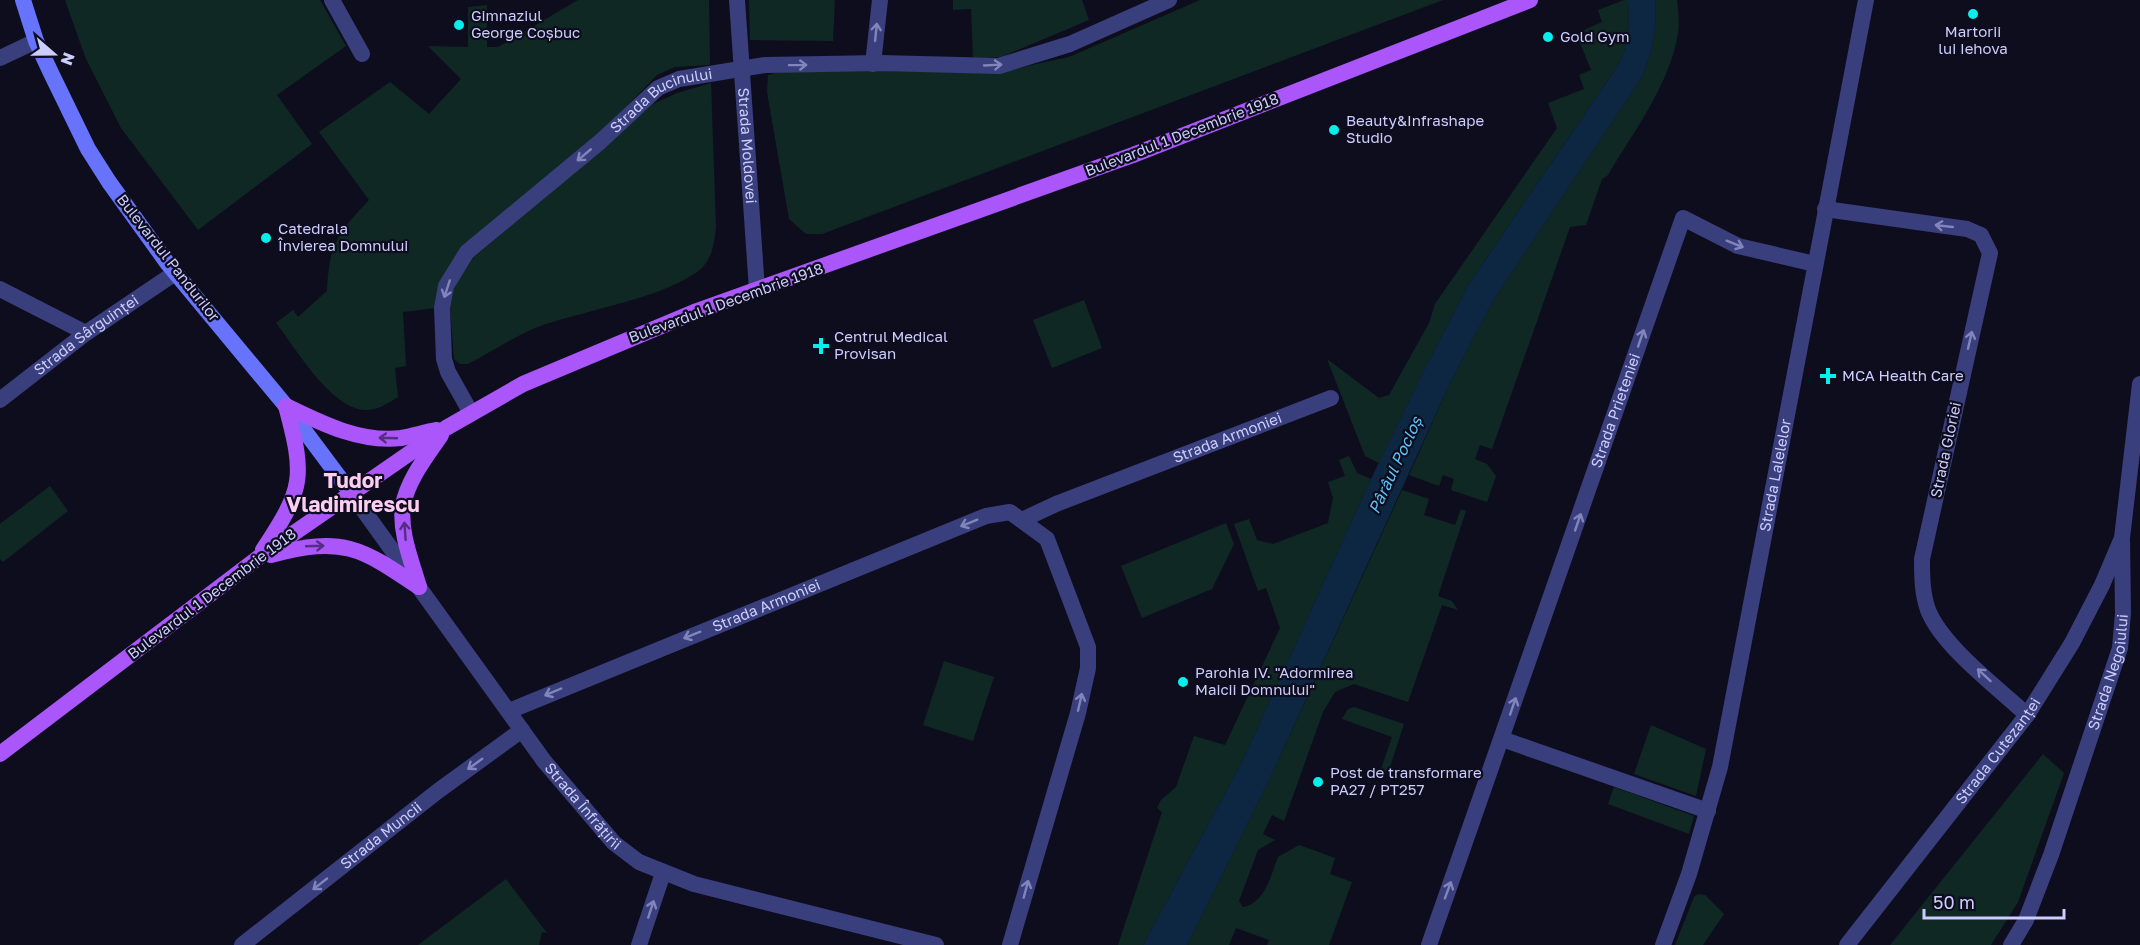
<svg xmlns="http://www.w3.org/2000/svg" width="2140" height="945" viewBox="0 0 2140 945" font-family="'Golos Text',sans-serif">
<rect width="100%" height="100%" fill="#0e0d1e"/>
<!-- green -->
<g fill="#102824">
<path d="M65 0H320L346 46 277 95 312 144 198 230 121 128 86 59Z"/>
<path d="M578 0H709L710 65 675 67 657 75 602 132 462 247 436 308 403 312 406 366 395 368 398 397C388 403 377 411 364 410 329 406 297 350 276 323L293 310 298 317 327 291C329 244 338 233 369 200L319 132 390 82 429 114 461 79 428 46 468 47V7L487 5V47H498Z"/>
<path d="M749 0H835L833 41 750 40Z"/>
<path d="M953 0H1082L1089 20 1001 57 973 58 971 9 953 10Z"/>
<path d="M1200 0H1443L822 234H806L789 219 767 92 768 75 783 71 1008 70 1069 57Z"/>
<path d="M1624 0H1628C1630 24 1629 42 1619 64L1469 284 1424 370 1379 463 1365 456 1327 359 1379 398 1389 395 1429 323 1435 304 1557 128 1548 103 1584 89 1579 75 1591 70 1580 43 1588 40 1584 30 1602 22 1598 10Z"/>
<path d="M1655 0H1677C1678 10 1680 22 1678 33 1670 84 1634 131 1608 175L1602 179 1586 225 1570 227 1492 449 1480 445 1475 459 1487 464 1496 476 1487 502 1451 490 1454 479 1443 475 1439 486 1409 475 1449 385 1494 299 1642 77C1653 51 1657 28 1655 0Z"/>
<path d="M711 83 716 227C714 245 712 263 694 274 658 298 589 310 546 324 519 333 493 351 468 364H460L454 359 450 309 453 289 474 257 653 104 677 93Z"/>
<path d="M1084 300 1102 348 1052 368 1033 320Z"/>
<path d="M1349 456 1357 473 1371 479 1241 764 1143 945H1118L1162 812 1157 808 1161 800 1176 787 1194 736 1225 745 1280 628 1266 588 1258 591 1234 524 1249 519 1257 540 1273 544 1328 523 1333 498 1328 482 1345 476 1339 460Z"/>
<path d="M50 486 68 511 3 562 0 559V524Z"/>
<path d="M1402 490 1429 499 1424 515 1455 525 1461 509 1466 511 1438 596 1452 601 1458 610 1442 605 1408 702 1354 684 1335 692 1323 712 1284 821 1272 815 1263 834 1275 840 1258 850 1239 901 1243 907C1265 903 1271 875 1278 857L1299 845 1335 858 1330 874 1352 882 1329 945H1267L1269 940 1236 928 1229 945H1187L1272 774Z"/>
<path d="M1226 523 1234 544 1212 589 1142 618 1121 566Z"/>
<path d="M944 661 994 677 973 741 923 725Z"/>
<path d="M1354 707 1404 724 1389 770 1379 775 1392 737 1342 719 1348 709Z"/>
<path d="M1651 725 1706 749 1696 796 1634 774Z"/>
<path d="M2043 754 2064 773 2018 902 1991 945H1890Z"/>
<path d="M1614 787 1694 816 1689 834 1608 804Z"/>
<path d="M506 879 547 933 542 932 539 945H418Z"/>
<path d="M1698 894 1705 895 1724 914 1703 945H1675L1694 897Z"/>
</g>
<!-- water -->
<path fill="#0d2742" d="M1628 0H1655C1657 28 1653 51 1642 77L1494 299 1449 385 1272 774 1187 945H1143L1241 764 1371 479 1424 370 1469 284 1619 64C1629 42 1630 24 1628 0Z"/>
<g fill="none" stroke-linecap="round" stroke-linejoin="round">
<!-- minor -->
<g stroke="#393e7c" stroke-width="16">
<path d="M332 0 362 54"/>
<path d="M0 58 36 41"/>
<path d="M873 64 880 0"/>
<path d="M1825 209 1967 229 1981 235 1990 253 1922 559C1922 576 1922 593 1928 610 1942 646 1998 688 2027 715"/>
<path d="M0 289 86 333"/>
<path id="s1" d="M0 400 86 333 175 273"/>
<path id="s2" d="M471 413 448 372 444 359 442 308 446 286 467 252 601 141 658 88 679 79 765 65 881 63 999 66 1070 44 1169 0"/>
<path id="s3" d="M1024 519 1056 504 1331 398"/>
<path id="s4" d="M509 711 986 516 1010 512 1047 539 1088 647V668L1078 713 1010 945"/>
<path d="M1502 739 1708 811"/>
<path id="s5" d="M242 945 438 791 522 730"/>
<path d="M639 945 663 873"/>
<path id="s6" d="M1429 945 1683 218 1738 246 1815 264"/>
<path id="s7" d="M1663 945 1689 874 1720 767 1866 0"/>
<path id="s8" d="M2011 945 2026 920 2051 855 2120 648 2123 613 2122 538"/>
</g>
<!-- tertiary -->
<g stroke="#393e7c" stroke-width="16">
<path id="s9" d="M737 0 757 290"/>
<path id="s10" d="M351 493 544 761 614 843 639 862 694 884 936 945"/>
<path id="s11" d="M1847 945 2027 715 2072 643 2102 585 2122 538 2140 384"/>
</g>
<!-- secondary -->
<path stroke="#6673fa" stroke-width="16" d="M23 0 36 41 51 73 88 149 109 182 168 264 286 406 351 493"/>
<!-- primary -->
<g stroke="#aa56fa" stroke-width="16">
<path d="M286 406C321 423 360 443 401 438 413 436 425 432 437 430"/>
<path d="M263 550C304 488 305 477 286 406"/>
<path d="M271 555C343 536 360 547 419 587"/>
<path d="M419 587C412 562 399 532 403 505 408 479 427 456 441 435"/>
<path d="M0 754 258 558 446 428 523 384 697 311 1133 155 1530 0"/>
</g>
</g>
<!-- one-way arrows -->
<defs><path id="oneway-shaft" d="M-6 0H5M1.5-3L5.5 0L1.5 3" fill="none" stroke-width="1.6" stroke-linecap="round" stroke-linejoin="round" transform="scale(1.5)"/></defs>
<g stroke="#8285bc">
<use href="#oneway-shaft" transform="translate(876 32) rotate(-84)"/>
<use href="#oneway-shaft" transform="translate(798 65) rotate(-1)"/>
<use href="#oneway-shaft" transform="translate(993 65) rotate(-3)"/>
<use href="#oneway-shaft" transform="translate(584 155) rotate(140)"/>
<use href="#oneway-shaft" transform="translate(1944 226) rotate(-174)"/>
<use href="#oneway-shaft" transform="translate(1735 244) rotate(22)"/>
<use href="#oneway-shaft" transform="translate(447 289) rotate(108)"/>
<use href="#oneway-shaft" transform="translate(1641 338) rotate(-71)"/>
<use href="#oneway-shaft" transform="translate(1970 340) rotate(-77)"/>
<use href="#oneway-shaft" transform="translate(1578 522) rotate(-71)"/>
<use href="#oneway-shaft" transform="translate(969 523) rotate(158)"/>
<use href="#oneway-shaft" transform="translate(692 635) rotate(158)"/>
<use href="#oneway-shaft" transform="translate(1984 675) rotate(-137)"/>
<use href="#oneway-shaft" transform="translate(553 692) rotate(157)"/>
<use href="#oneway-shaft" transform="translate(1080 702) rotate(-77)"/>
<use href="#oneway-shaft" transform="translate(1513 706) rotate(-71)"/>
<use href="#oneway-shaft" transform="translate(475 764) rotate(144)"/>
<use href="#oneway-shaft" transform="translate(320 884) rotate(142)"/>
<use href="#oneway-shaft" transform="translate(1026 889) rotate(-75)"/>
<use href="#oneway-shaft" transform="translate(1448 890) rotate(-70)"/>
<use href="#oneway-shaft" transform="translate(651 909) rotate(-72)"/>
</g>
<g stroke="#542e81">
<use href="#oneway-shaft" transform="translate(388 438) rotate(-178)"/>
<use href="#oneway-shaft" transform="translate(405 531) rotate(-94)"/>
<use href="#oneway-shaft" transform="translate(315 546) rotate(-2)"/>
</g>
<!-- markers -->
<g fill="#07eeeb" stroke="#0e0d1e" stroke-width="2">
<circle cx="1973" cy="14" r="6"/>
<circle cx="459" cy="25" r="6"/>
<circle cx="1548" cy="37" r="6"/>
<circle cx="1334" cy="130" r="6"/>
<circle cx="266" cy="238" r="6"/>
<path d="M818 337h6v6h6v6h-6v6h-6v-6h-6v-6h6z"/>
<path d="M1825 367h6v6h6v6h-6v6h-6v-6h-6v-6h6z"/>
<circle cx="1183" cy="682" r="6"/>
<circle cx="1318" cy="782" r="6"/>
</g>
<g text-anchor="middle" stroke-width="4.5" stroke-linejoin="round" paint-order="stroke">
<!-- poi labels -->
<g font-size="15" fill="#ccccfd" stroke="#0e0d1e" text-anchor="start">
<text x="471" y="21">Gimnaziul<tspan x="471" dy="17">George Coșbuc</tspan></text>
<text x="1973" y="37" text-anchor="middle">Martorii<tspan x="1973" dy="17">lui Iehova</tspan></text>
<text x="1560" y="42">Gold Gym</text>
<text x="1346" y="126">Beauty&amp;Infrashape<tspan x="1346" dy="17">Studio</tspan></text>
<text x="278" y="234">Catedrala<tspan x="278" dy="17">Învierea Domnului</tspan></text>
<text x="834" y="342">Centrul Medical<tspan x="834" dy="17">Provisan</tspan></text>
<text x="1842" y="381">MCA Health Care</text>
<text x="1195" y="678">Parohia IV. "Adormirea<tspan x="1195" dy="17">Maicii Domnului"</tspan></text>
<text x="1330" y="778">Post de transformare<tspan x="1330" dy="17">PA27 / PT257</tspan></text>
</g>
<!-- street labels -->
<g font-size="15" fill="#ccccfd" stroke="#0e0d1e">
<text dy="5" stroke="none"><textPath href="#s2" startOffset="423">Strada Bucinului</textPath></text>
<text transform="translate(1182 135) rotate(-21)" y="5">Bulevardul 1 Decembrie 1918</text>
<text dy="5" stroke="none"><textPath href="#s9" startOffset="146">Strada Moldovei</textPath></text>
<text transform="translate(168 258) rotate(52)" y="5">Bulevardul Pandurilor</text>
<text transform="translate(726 303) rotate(-20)" y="5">Bulevardul 1 Decembrie 1918</text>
<text dy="5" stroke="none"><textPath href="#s1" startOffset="108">Strada Sârguinței</textPath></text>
<text dy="5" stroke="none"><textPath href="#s6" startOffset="566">Strada Prieteniei</textPath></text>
<text dy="5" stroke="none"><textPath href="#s3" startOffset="219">Strada Armoniei</textPath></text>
<text transform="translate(1946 450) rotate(-78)" y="5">Strada Gloriei</text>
<text dy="5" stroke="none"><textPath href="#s7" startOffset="484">Strada Lalelelor</textPath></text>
<text transform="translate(212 594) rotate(-37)" y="5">Bulevardul 1 Decembrie 1918</text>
<text dy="5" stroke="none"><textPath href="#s4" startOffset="278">Strada Armoniei</textPath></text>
<text dy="5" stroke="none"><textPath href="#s8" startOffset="291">Strada Negoiului</textPath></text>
<text dy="5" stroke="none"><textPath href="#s11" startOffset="246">Strada Cutezanței</textPath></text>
<text dy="5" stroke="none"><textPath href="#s10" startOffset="390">Strada Înfrățirii</textPath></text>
<text dy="5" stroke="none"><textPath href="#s5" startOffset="177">Strada Muncii</textPath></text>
</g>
<!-- water labels -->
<g font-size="16" font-style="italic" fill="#5dc3fa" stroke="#0e0d1e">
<text transform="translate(1395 465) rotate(-65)" y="6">Pârâul Pocloș</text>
</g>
<!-- district labels -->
<g font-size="21" font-weight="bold" fill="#fecdf2" stroke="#0e0d1e">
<text x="353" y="488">Tudor<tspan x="353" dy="24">Vladimirescu</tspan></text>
</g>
</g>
<!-- north arrow -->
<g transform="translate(54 54) rotate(110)" stroke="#0e0d1e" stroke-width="4.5" paint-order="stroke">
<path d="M0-4.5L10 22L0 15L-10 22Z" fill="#ccccfd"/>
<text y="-9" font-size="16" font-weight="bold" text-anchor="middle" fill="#ccccfd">N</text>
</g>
<!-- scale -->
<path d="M1924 909v9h140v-9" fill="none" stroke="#ccccfd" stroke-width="3"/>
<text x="1933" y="909" font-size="18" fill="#ccccfd" stroke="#0e0d1e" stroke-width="4.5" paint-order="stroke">50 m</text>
</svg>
